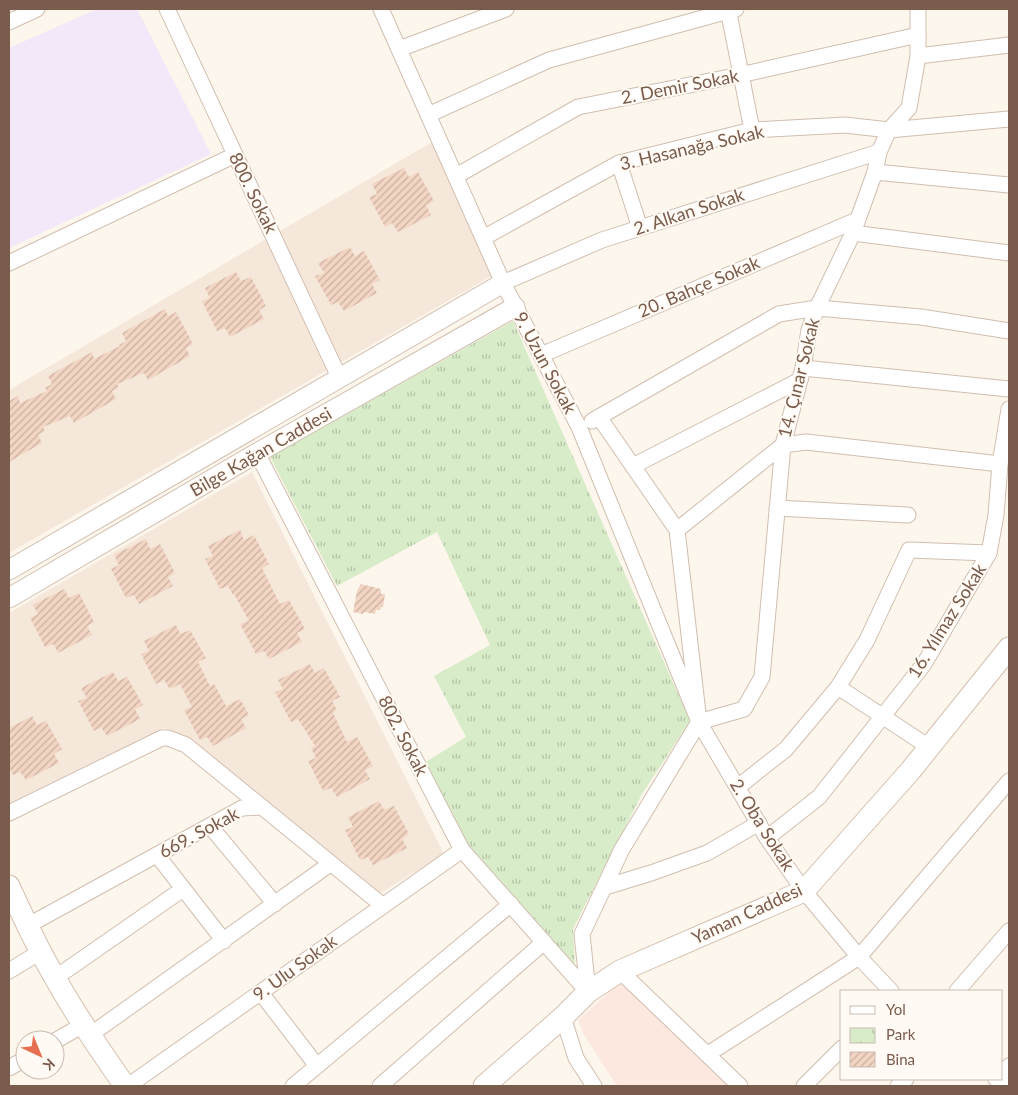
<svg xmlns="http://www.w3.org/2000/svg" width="1018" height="1095" viewBox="0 0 1018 1095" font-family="Lato,sans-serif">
<defs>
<pattern id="park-tufts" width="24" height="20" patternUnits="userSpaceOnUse" patternTransform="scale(1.25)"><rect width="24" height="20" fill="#d8ecc9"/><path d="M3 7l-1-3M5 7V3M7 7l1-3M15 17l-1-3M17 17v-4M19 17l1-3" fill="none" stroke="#b4c2a5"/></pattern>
<pattern id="building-hatch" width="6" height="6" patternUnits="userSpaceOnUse" patternTransform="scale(1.25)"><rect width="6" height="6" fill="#f3d5c3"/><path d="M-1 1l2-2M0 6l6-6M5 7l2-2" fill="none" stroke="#cab0a1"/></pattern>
</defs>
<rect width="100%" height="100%" fill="#fdf6ec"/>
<!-- residential -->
<g fill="#f5e8da">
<path d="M432 142 493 275 9 553V390Z"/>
<path d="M252 472 444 854 379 894 196 744 164 728 9 803V613Z"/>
</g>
<!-- commercial -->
<path fill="#fde8e0" d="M622 981 729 1086H617L584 1035 578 1020Z"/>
<!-- education -->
<path fill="#f3e8fa" d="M97 9H137L211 154 9 248V48Z"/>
<!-- park -->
<path fill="url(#park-tufts)" d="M513 321 690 721 642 794 573 929 575 965 469 846 424 763 466 737 434 676 490 645 437 532 337 586 270 457Z"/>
<!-- building -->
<g fill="url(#building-hatch)">
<path d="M404 168 409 177 418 172 434 201 426 205 431 215 398 232 392 223 385 227 369 197 377 194 372 184Z"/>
<path d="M350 247 355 256 364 251 380 280 372 284 377 293 344 311 338 302 331 305 315 276 324 273 318 263Z"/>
<path d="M236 272 241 281 251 277 266 306 259 310 264 319 230 337 225 328 217 331 202 301 210 298 205 288Z"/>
<path d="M165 309 168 316 176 312 193 344 186 348 190 356 148 380 144 373 117 384 119 387 112 391 116 399 74 423 70 416 43 427 45 431 38 435 42 443 9 462V401L18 396 20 403 47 391 45 388 52 384 48 376 92 352 94 359 120 346 119 345 126 341 122 333Z"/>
<path d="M240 530 244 540 254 535 269 564 262 568 280 604 289 600 305 629 297 633 302 642 269 659 264 651 256 654 240 624 249 621 234 594 233 595 228 586 220 589 205 559 213 556 208 546Z"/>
<path d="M146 539 150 549 160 544 175 573 168 577 173 586 139 604 134 595 126 598 111 569 119 565 114 555Z"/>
<path d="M361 584 381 589V594H385L383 607H381L380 610H376L375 614 364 612 363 614 353 612 357 591Z"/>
<path d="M64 589 69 598 79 593 94 622 87 626 92 635 58 653 53 644 45 647 30 618 38 614 33 605Z"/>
<path d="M176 625 180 634 190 630 206 658 198 662 210 686 214 684 226 706 240 699 249 715 241 719 246 728 213 746 207 737 200 740 184 710 192 707 180 684 170 689 164 680 156 684 141 654 149 651 144 641Z"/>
<path d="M310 664 315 673 324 668 340 697 332 701 337 710 333 713 347 742 357 737 373 766 365 770 370 779 337 797 331 788 323 791 308 761 316 758 311 748 315 746 298 719 291 722 275 692 283 689 278 680Z"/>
<path d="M113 672 118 681 127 677 143 705 135 709 140 719 107 736 101 727 94 731 78 701 87 698 81 688Z"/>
<path d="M32 716 37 725 46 721 62 749 54 754 59 763 26 780 20 772 13 775 9 767V728Z"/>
<path d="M379 801 384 810 394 806 409 834 402 839 407 848 373 865 368 857 360 860 345 830 353 827 348 817Z"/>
</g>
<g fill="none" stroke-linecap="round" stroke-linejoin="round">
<defs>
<g id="minor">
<path d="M167 9 339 377"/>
<path d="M381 9 503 283 579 427 699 722 767 838 804 891 859 957 891 991"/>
<path d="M728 9 752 130"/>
<path d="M9 22 37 9"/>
<path d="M399 49 506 9"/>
<path d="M918 56 1009 45"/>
<path d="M428 115 549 60 736 9"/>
<path d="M619 163 640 228"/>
<path d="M875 172 1009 185"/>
<path d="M456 176 578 107 740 75 918 35"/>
<path d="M853 233 1009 253"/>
<path d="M483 238 619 163 752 130 845 125 889 130 1009 119"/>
<path d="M9 263 235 155"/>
<path d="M503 283 602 240 879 152"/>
<path d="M541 355 857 220"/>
<path d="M803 368 1009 389"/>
<path d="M592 421 779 314 817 308 921 317 1009 331"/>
<path d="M257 453 462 850 588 992"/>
<path d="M633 466 800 380"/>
<path d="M777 508 908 515"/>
<path d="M677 530 783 445 803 368 809 330 817 308 853 233 875 172 879 152 889 130 909 108 918 56V9"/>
<path d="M838 687 929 747"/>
<path d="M699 722 744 709 762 677 783 445 806 442 1000 464"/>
<path d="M738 787 786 749 838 687 867 640 909 550 989 553"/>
<path d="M9 813 162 738H168L186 745 262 807"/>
<path d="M210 826 275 904"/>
<path d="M767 838 819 797 924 664 989 553 996 515 1000 464 1009 409"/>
<path d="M157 855 224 941"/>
<path d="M605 887 651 873 707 853 759 823"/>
<path d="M27 926 242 808 262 807 382 905"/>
<path d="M9 971 40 952"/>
<path d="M620 971 740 1086"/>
<path d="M55 978 183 889"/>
<path d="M957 991 1009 931"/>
<path d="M588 992 582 934 622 849 699 722 677 530 599 417"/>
<path d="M261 993 317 1066"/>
<path d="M563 1017 576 1058 594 1086"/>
<path d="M90 1035 330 864"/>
<path d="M55 1041 83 1025"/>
<path d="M708 1054 859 957 1009 781"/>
<path d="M9 1068 25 1059"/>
<path d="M1002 1075 1009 1066"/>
<path d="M996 1079 1007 1086"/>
<path d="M128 1086 462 850"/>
<path d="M293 1086 511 904"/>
<path d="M380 1086 544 942"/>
<path d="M804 1086 842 1048"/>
<path d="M898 1086 906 1079"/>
</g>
<g id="tertiary">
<path d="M9 570 503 283"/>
<path d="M9 598 257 453 515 307"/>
</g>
<g id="secondary">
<path d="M9 886C23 917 37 947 54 976 75 1014 100 1050 125 1086"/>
<path d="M484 1086 563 1017 588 992 620 971 804 891 911 770 1009 648"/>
</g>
</defs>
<!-- minor casing -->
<use href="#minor" stroke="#d1beb0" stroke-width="17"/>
<!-- tertiary casing -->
<use href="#tertiary" stroke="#d1beb0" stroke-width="21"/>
<!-- secondary casing -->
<use href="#secondary" stroke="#d6c0b0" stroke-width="23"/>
<!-- minor -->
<use href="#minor" stroke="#fff" stroke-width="15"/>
<!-- tertiary -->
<use href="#tertiary" stroke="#fff" stroke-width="19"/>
<!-- secondary -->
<use href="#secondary" stroke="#fff" stroke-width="21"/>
</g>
<g text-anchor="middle" stroke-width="4" stroke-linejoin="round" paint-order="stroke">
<!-- street labels -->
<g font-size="18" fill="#7a5c4d" stroke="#fffaf3">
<text transform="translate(680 87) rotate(-11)" y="6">2. Demir Sokak</text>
<text transform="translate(692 148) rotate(-13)" y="6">3. Hasanağa Sokak</text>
<text transform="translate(253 193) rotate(64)" y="6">800. Sokak</text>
<text transform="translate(689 212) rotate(-18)" y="6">2. Alkan Sokak</text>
<text transform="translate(699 287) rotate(-23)" y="6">20. Bahçe Sokak</text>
<text transform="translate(545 363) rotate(62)" y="6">9. Uzun Sokak</text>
<text transform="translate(799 378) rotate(-76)" y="6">14. Çınar Sokak</text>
<text transform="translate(261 452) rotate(-30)" y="6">Bilge Kağan Caddesi</text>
<text transform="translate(947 621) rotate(-58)" y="6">16. Yılmaz Sokak</text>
<text transform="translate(403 736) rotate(63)" y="6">802. Sokak</text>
<text transform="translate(762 825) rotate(58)" y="6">2. Oba Sokak</text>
<text transform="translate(199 833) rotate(-28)" y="6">669. Sokak</text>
<text transform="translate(747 914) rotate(-25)" y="6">Yaman Caddesi</text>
<text transform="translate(295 968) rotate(-36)" y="6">9. Ulu Sokak</text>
</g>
</g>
<!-- border -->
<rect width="1018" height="1095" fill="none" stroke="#7a5c4d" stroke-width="20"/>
<!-- legend -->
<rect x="840" y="990" width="162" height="90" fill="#fffaf3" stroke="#cabbb1"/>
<rect x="850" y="1006" width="25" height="8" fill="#ffffff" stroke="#cabbb1"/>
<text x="886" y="1015" font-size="15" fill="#7a5c4d">Yol</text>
<rect x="850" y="1028" width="25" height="15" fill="url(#park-tufts)" stroke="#cabbb1"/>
<text x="886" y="1040" font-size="15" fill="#7a5c4d">Park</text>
<rect x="850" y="1052" width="25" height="15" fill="url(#building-hatch)" stroke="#cabbb1"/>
<text x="886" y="1065" font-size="15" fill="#7a5c4d">Bina</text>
<!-- north arrow -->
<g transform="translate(40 1055) rotate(136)"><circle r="24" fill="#fffaf3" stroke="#cabbb1"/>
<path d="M0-4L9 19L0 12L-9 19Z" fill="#e76f51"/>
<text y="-8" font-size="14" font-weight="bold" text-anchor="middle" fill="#7a5c4d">K</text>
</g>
</svg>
